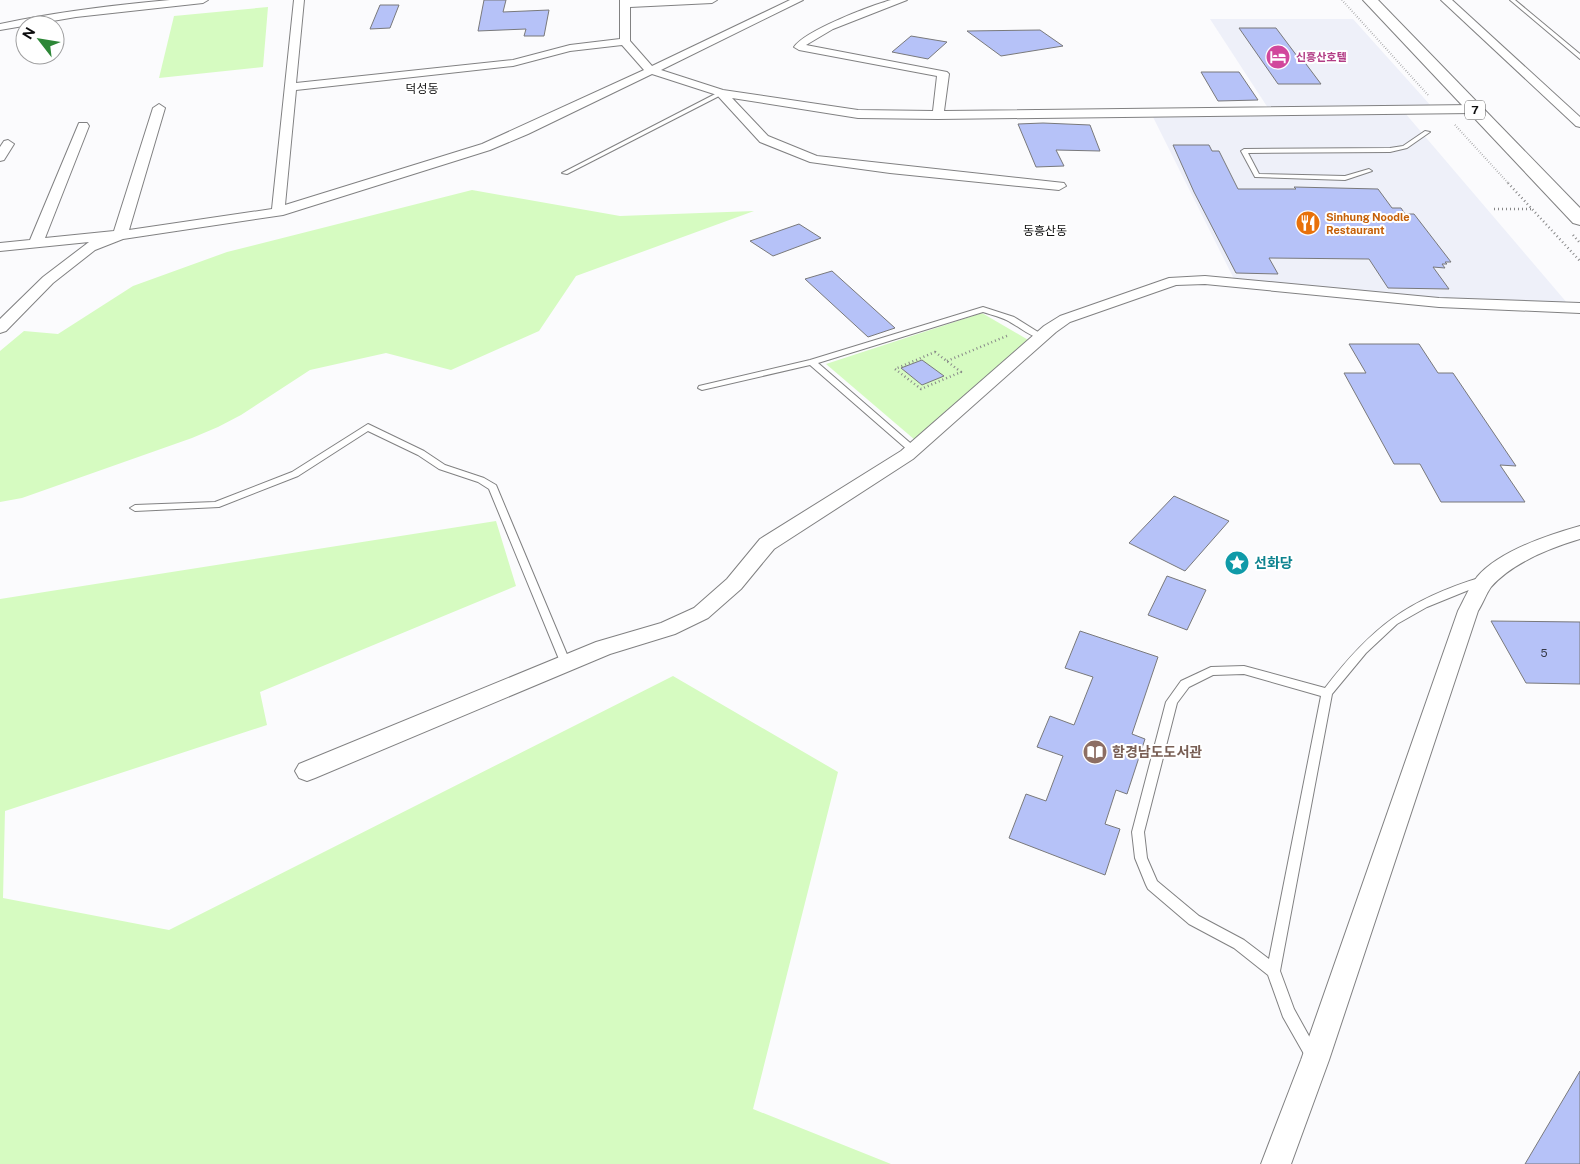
<svg xmlns="http://www.w3.org/2000/svg" width="1580" height="1164" viewBox="0 0 1580 1164" font-family="'Public Sans','Noto Sans KR',sans-serif">
<rect width="100%" height="100%" fill="#fbfbfd"/>
<!-- built -->
<g fill="#eef0f9">
<path d="M1210 19H1353L1432 107 1268 108Z"/>
<path d="M1405 113 1568 304 1454 299 1234 279 1153 117Z"/>
</g>
<!-- green -->
<g fill="#d6fbc1">
<path d="M268 7 263 67 159 78 174 16Z"/>
<path d="M472 190 620 216 754 211 576 276 539 331 451 370 386 353 310 370 241 415 218 427 192 438 22 498 0 502V351L24 331 58 334 133 286 227 252Z"/>
<path d="M982 313 1030 341 915 440 826 364Z"/>
<path d="M496 521 516 586 260 692 267 725 5 811 3 898 169 930 673 676 838 772 753 1109 891 1164H0V599Z"/>
</g>
<!-- building -->
<g fill="#b6c2f8" stroke="#79797b">
<path d="M484 0H506L503 12 549 10 544 36H524L526 29 478 31Z"/>
<path d="M380 5H399L390 28 370 29Z"/>
<path d="M1239 28H1276L1300 60H1303L1321 84H1278Z"/>
<path d="M1040 30 1063 46 1001 56 967 31Z"/>
<path d="M911 36 947 42 928 59 892 52Z"/>
<path d="M1201 72H1239L1258 100 1218 101Z"/>
<path d="M1043 123 1090 125 1100 151 1056 150 1064 166 1036 167 1018 124Z"/>
<path d="M1173 145H1209L1212 151H1219L1238 189H1296L1294 187 1378 189 1392 208H1401L1405 214H1414L1451 262H1445L1447 264H1442L1445 268 1433 267 1449 289 1388 288 1369 259 1269 258 1278 274 1236 273 1194 192Z"/>
<path d="M799 224 821 238 773 256 750 241Z"/>
<path d="M832 271 895 328 868 337 805 279Z"/>
<path d="M1349 344H1419L1438 373H1453L1516 466 1500 465 1525 502H1441L1420 464H1394L1344 373H1366Z"/>
<path d="M922 360 944 376 922 385 901 368Z"/>
<path d="M1174 496 1229 521 1185 571 1129 543Z"/>
<path d="M1167 576 1206 590 1187 630 1148 615Z"/>
<path d="M1491 621 1580 622V684L1526 683Z"/>
<path d="M1080 631 1158 657 1132 734 1145 739 1127 794 1116 790 1105 824 1120 829 1105 875 1009 838 1026 794 1046 801 1063 756 1037 747 1050 716 1074 725 1093 677 1065 668Z"/>
<path d="M1580 1071V1164H1525Z"/>
</g>
<g fill="none" stroke-linecap="round" stroke-linejoin="round">
<defs>
<g id="lane">
<path d="M1510 0H1515L1580 54V59Z"/>
<path d="M721 91 724 93 723 94 567 174 562 173Z"/>
<path d="M1425 131 1430 132 1407 148 1390 152 1248 153 1259 174 1345 176 1369 169 1372 171 1345 180 1255 177 1241 151 1244 149 1390 148 1403 146Z"/>
<path d="M983 307 1014 317 1046 337 1042 339C1029 336 1021 328 1010 322 1002 317 992 315 983 312L818 363 916 448 917 450 916 452H910L810 365 702 390 698 388 699 386 810 360Z"/>
<path d="M368 424 424 451 445 465 484 478 496 485 571 664 570 667H562L561 664 489 489 478 482 439 469 418 455 368 431 298 476 219 507 135 511 130 508 135 505 215 502 292 472Z"/>
<path d="M1482 577 1487 581 1486 583 1427 607 1397 624 1366 653 1332 694 1280 971 1294 1009 1320 1056 1318 1061 1313 1063 1308 1061 1283 1017 1268 975 1234 948 1189 924 1148 889 1146 885 1135 858 1132 832 1166 702 1181 681 1211 667 1244 666 1325 688C1372 627 1407 600 1482 577ZM1244 674 1321 696 1269 959 1244 940 1199 916 1157 881 1147 858 1144 832 1177 703 1189 687 1213 675Z"/>
</g>
<g id="street">
<path d="M170 0H208L203 3 76 17 0 30V24C56 12 113 5 170 0Z"/>
<path d="M294 0H304L296 83 513 60 570 45 620 39V0H717L712 3 630 7V41L652 66 790 0H803L661 70 723 90 858 110 933 111 937 76 799 50 794 47C806 30 870 6 891 0 896 0 902 0 907 0L833 29 806 45 947 72 949 74 944 111 1474 105 1480 109 1474 113 938 119 858 118 732 98 768 136 817 156 1064 183 1066 186 1059 190 890 173 810 162 760 142 717 95 652 74 528 134 490 150 283 215 123 239 95 250 53 283 6 331 0 333V319L43 277 89 242 0 251V243L30 240 79 123H87L89 126 45 238 114 231 153 108 159 104 165 108 129 230 272 209ZM622 45 644 70 482 144 285 205 296 90 513 66 570 51Z"/>
<path d="M1441 0H1452L1580 117V127L1576 126Z"/>
<path d="M8 140 14 144 4 160 0 161V147L4 141Z"/>
<path d="M1205 276 1439 298 1580 303V313L1439 307 1205 284 1176 285 1070 322 1056 332 913 459 774 549 741 589 708 618 675 634 610 654 315 778 307 781 299 778 295 771 299 764 596 642 661 623 694 608 727 579 760 539 901 451 1044 326 1060 316 1169 278Z"/>
<path d="M1580 526V539C1550 548 1512 563 1491 587 1486 594 1483 603 1478 611L1329 1060 1291 1164H1261L1301 1060 1458 611C1464 600 1469 587 1477 577 1499 551 1548 535 1580 526Z"/>
</g>
<path id="highway" d="M1363 0H1378L1580 208V225L1573 223Z"/>
</defs>
<!-- lane casing -->
<use href="#lane" stroke="#818182" stroke-width="2"/>
<!-- street casing -->
<use href="#street" stroke="#818182" stroke-width="2"/>
<!-- highway casing -->
<use href="#highway" stroke="#818182" stroke-width="2"/>
<!-- path-far1 -->
<g stroke="#878788" stroke-width="2" stroke-dasharray="0.5 2" stroke-linecap="butt">
<path d="M1342 0 1428 95"/>
<path d="M1455 125 1509 184"/>
</g>
<!-- path -->
<g stroke="#878788" stroke-width="2.5" stroke-dasharray="1 3" stroke-linecap="butt">
<path d="M1508 183 1580 261"/>
<path d="M1494 209H1531"/>
<path d="M1573 235 1580 243"/>
<path d="M935 352 961 372 921 389 895 369Z"/>
<path d="M947 361 1009 335"/>
</g>
<!-- lane -->
<use href="#lane" fill="#fff" fill-rule="evenodd"/>
<!-- street -->
<use href="#street" fill="#fff" fill-rule="evenodd"/>
<!-- highway -->
<use href="#highway" fill="#fff" fill-rule="evenodd"/>
</g>
<!-- icons -->
<defs>
<symbol id="hotel-disc" viewBox="-11 -11 22 22"><circle r="9.5" fill="#d1479c" stroke="#fff"/><path d="M-6-4.5h1.5V1H6V5H4.5V3h-9V5H-6ZM-4 0a1.8 1.8 0 1 1 3.6 0ZM.5 0V-2.5h3Q6-2.5 6 0Z" fill="#fff"/></symbol>
<symbol id="restaurant-disc" viewBox="-11 -11 22 22"><circle r="9.5" fill="#e8710a" stroke="#fff"/><path d="M-5-6h1v4h1v-4h1v4h1v-4h1v5L-1.5 .5V6h-2V.5L-5-1ZM5-6V6H3V1.5H1.5Q1.5-4 5-6Z" fill="#fff"/></symbol>
<symbol id="sight-disc" viewBox="-11 -11 22 22"><circle r="9.5" fill="#0f9aa8" stroke="#fff"/><path d="M0-6L1.8-2.2L6-1.7L2.9 1.2L3.7 5.4L0 3.3L-3.7 5.4L-2.9 1.2L-6-1.7L-1.8-2.2Z" fill="#fff"/></symbol>
<symbol id="library-disc" viewBox="-11 -11 22 22"><circle r="9.5" fill="#8d6e63" stroke="#fff"/><path d="M-6-4Q-3-5.5-.7-3.5V5Q-3 3-6 4ZM6-4Q3-5.5 .7-3.5V5Q3 3 6 4Z" fill="#fff"/></symbol>
</defs>
<g fill-rule="evenodd">
<use href="#hotel-disc" x="1264" y="43" width="28" height="28"/>
<use href="#restaurant-disc" x="1294" y="209" width="28" height="28"/>
<use href="#sight-disc" x="1223" y="549" width="28" height="28"/>
<use href="#library-disc" x="1081" y="738" width="28" height="28"/>
</g>
<g text-anchor="middle" stroke-width="4" stroke-linejoin="round" paint-order="stroke">
<!-- far-hotel labels -->
<g font-size="11" font-weight="bold" fill="#b23c85" stroke="#fff" text-anchor="start">
<text x="1296" y="61">신흥산호텔</text>
</g>
<!-- far-food labels -->
<g font-size="11" font-weight="bold" fill="#c56008" stroke="#fff" text-anchor="start">
<text x="1326" y="221">Sinhung Noodle<tspan x="1326" dy="13">Restaurant</tspan></text>
</g>
<!-- number labels -->
<g font-size="11" fill="#373a48">
<text x="1544" y="657">5</text>
</g>
<!-- far-neighbourhood labels -->
<g font-size="12" fill="#0d0d0e" stroke="#fff">
<text x="422" y="93">덕성동</text>
<text x="1045" y="235">동흥산동</text>
</g>
<!-- shield labels -->
<rect fill="#fff" stroke="#565656" stroke-width="1" x="1465" y="100.5" width="20" height="19" rx="4"/>
<g font-size="12" font-weight="bold" fill="#0d0d0e">
<text x="1475" y="114">7</text>
</g>
<!-- culture labels -->
<g font-size="14" font-weight="bold" fill="#0d838f" stroke="#fff" text-anchor="start">
<text x="1254" y="568">선화당</text>
</g>
<!-- education labels -->
<g font-size="14" font-weight="bold" fill="#785e54" stroke="#fff" text-anchor="start">
<text x="1112" y="757">함경남도도서관</text>
</g>
</g>
<!-- north arrow -->
<g transform="translate(40 40) rotate(301)"><circle r="24" fill="#ffffff" stroke="#9e9e9f"/>
<path d="M0-4L9 19L0 12L-9 19Z" fill="#2d8737"/>
<text y="-8" font-size="14" font-weight="bold" text-anchor="middle" fill="#0d0d0e">N</text>
</g>
</svg>
